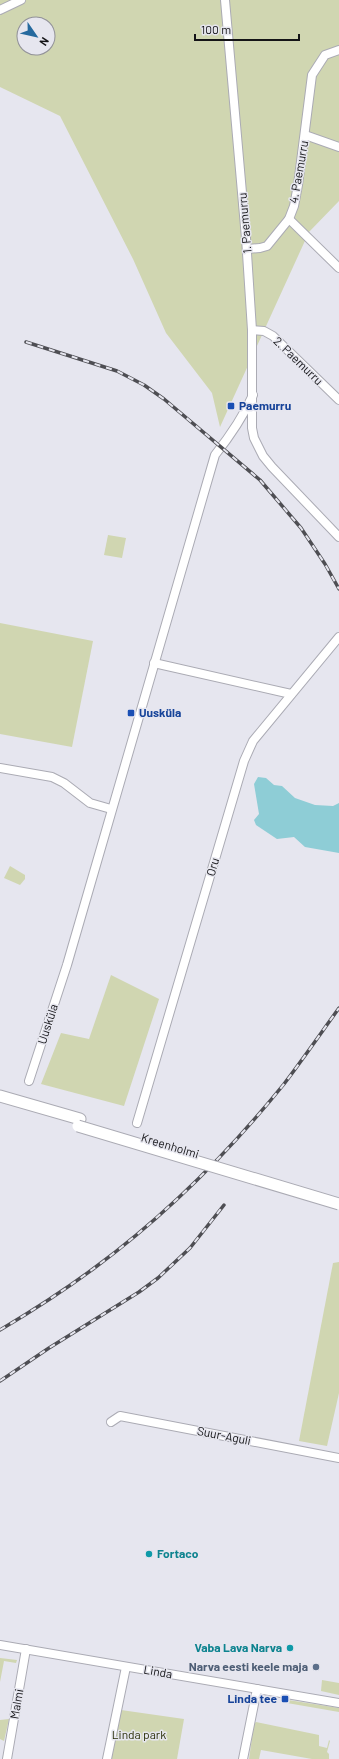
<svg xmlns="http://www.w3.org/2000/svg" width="339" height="1759" viewBox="0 0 339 1759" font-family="Barlow,sans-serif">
<rect width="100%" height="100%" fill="#e6e6ef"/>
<!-- green -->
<g fill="#d0d6b1" fill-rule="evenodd">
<path d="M0 0H339V201L309 232 220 427 212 393 166 333 133 259 60 116 0 87ZM24 24H48V48H24Z"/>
<path d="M108 535 126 538 122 558 104 555Z"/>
<path d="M0 623 93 641 72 747 0 734Z"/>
<path d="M10 866 25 875V879L20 885 4 878Z"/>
<path d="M111 975 159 999 124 1106 41 1084 61 1033 89 1039Z"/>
<path d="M339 1262V1393L327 1446 299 1441 333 1263Z"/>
<path d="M0 1658 17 1660 16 1663 4 1661 0 1682Z"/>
<path d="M322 1680 339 1683V1695L321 1691Z"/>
<path d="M288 1700 339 1708V1712L287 1703Z"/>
<path d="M121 1710 184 1719 177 1759H111Z"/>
<path d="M9 1719 4 1741 0 1739V1720Z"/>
<path d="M256 1722 319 1735V1746L327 1748 329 1740 330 1741 327 1752 329 1754V1759H312L261 1750 259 1759H249L254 1724Z"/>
</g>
<!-- water -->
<path fill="#8ecdd6" d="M258 777 266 778 274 785 282 786 295 798 315 805 333 806 339 803V853L305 847 294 837 277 839 256 825 254 820 259 814 254 784Z"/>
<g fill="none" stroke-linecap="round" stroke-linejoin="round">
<defs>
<g id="street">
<path d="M225 0 246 238 252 330V428L254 438 263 456 272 467 339 537"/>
<path d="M0 10 21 0"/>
<path d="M305 135 339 147"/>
<path d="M289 219 339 268"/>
<path d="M247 249 260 248 267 246 289 219 294 206 298 185 312 75 325 55 339 50"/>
<path d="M252 330 264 331 273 336 339 400"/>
<path d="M154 663 291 694"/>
<path d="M0 768 52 777 64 783 90 803 111 809"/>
<path d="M29 1081 67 965 215 455C230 436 243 417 253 395"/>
<path d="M137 1123 244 761 253 741 339 637"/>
<path d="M111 1422 120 1416 339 1458"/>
<path d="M0 1645 339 1703"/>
<path d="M7 1759 26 1649"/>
<path d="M107 1759 126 1667"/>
<path d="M243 1759 257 1689"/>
</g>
<path id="secondary" d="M0 1096 80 1119"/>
</defs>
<!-- street casing -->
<use href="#street" stroke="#ababb4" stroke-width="10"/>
<!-- secondary casing -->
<use href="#secondary" stroke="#ababb4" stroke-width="13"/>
<!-- street -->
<use href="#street" stroke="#fff" stroke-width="8"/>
<!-- secondary -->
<use href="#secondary" stroke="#fff" stroke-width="11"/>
<defs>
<g id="rail">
<path d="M26 342 117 371 144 385 164 399 260 480 301 528 325 564 339 589"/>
<path d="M0 1330C32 1311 63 1291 93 1269 165 1216 229 1152 284 1084 303 1059 321 1033 339 1008"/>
<path d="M0 1381 49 1348 139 1292 158 1278 190 1248 224 1205"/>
</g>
</defs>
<!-- rail casing -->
<use href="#rail" stroke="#4e4e53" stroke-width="3.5"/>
<!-- rail -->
<use href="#rail" stroke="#e6e6ef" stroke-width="2" stroke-dasharray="6" stroke-linecap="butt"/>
<defs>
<path id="secondary-bridge" d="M78 1126 339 1204"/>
</defs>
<!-- secondary-bridge casing -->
<use href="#secondary-bridge" stroke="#ababb4" stroke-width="13" stroke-linecap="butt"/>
<!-- secondary-bridge -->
<use href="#secondary-bridge" stroke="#fff" stroke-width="11"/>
</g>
<!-- markers -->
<g fill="#1a4fb4" stroke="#e6e6ef" stroke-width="1.5">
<rect x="227" y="402" width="8" height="8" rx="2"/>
<rect x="127" y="709" width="8" height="8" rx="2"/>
<rect x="281" y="1695" width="8" height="8" rx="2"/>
</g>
<g fill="#0f9aa8" stroke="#e6e6ef" stroke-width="1.5">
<circle cx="149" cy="1554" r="4"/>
<circle cx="290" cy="1648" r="4"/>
</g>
<circle fill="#5c6f8a" stroke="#e6e6ef" stroke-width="1.5" cx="316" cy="1667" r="4"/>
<g text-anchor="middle" stroke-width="3" stroke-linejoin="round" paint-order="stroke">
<!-- street labels -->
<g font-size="12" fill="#141417" stroke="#e6e6ef">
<text transform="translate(299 172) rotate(-80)" y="4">4. Paemurru</text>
<text transform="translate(245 223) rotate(-95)" y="4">1. Paemurru</text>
<text transform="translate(298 361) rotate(44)" y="4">2. Paemurru</text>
<text transform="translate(213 867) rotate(-73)" y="4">Oru</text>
<text transform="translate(48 1024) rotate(-72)" y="4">Uusküla</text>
<text transform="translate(170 1146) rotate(17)" y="4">Kreenholmi</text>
<text transform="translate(224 1436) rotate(11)" y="4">Suur-Aguli</text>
<text transform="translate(158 1672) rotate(10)" y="4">Linda</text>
<text transform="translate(17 1704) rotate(-80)" y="4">Malmi</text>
</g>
<!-- transit labels -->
<g font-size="12" font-weight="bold" fill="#164399" stroke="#e6e6ef" text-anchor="start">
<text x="239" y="410">Paemurru</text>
<text x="139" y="717">Uusküla</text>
<text x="277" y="1703" text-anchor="end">Linda tee</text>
</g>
<!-- culture labels -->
<g font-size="12" font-weight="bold" fill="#0d838f" stroke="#e6e6ef" text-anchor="start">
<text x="157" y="1558">Fortaco</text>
<text x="282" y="1652" text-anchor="end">Vaba Lava Narva</text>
</g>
<!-- service labels -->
<g font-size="12" font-weight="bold" fill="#4e5e75" stroke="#e6e6ef" text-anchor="end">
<text x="308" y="1671">Narva eesti keele maja</text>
</g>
<!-- park labels -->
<g font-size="12" fill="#292e07" stroke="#e6e6ef">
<text x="139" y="1739">Linda park</text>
</g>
</g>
<!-- north arrow -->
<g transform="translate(36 36) rotate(124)"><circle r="19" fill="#e6e6ef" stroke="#929299"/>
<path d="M0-3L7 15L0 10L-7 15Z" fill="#25699e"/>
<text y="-6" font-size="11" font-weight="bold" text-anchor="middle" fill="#141417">N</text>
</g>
<!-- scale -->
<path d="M195 34v6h104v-6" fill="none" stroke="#141417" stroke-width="2"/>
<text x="201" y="34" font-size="12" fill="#141417" stroke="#e6e6ef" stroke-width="3" paint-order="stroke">100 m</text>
</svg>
